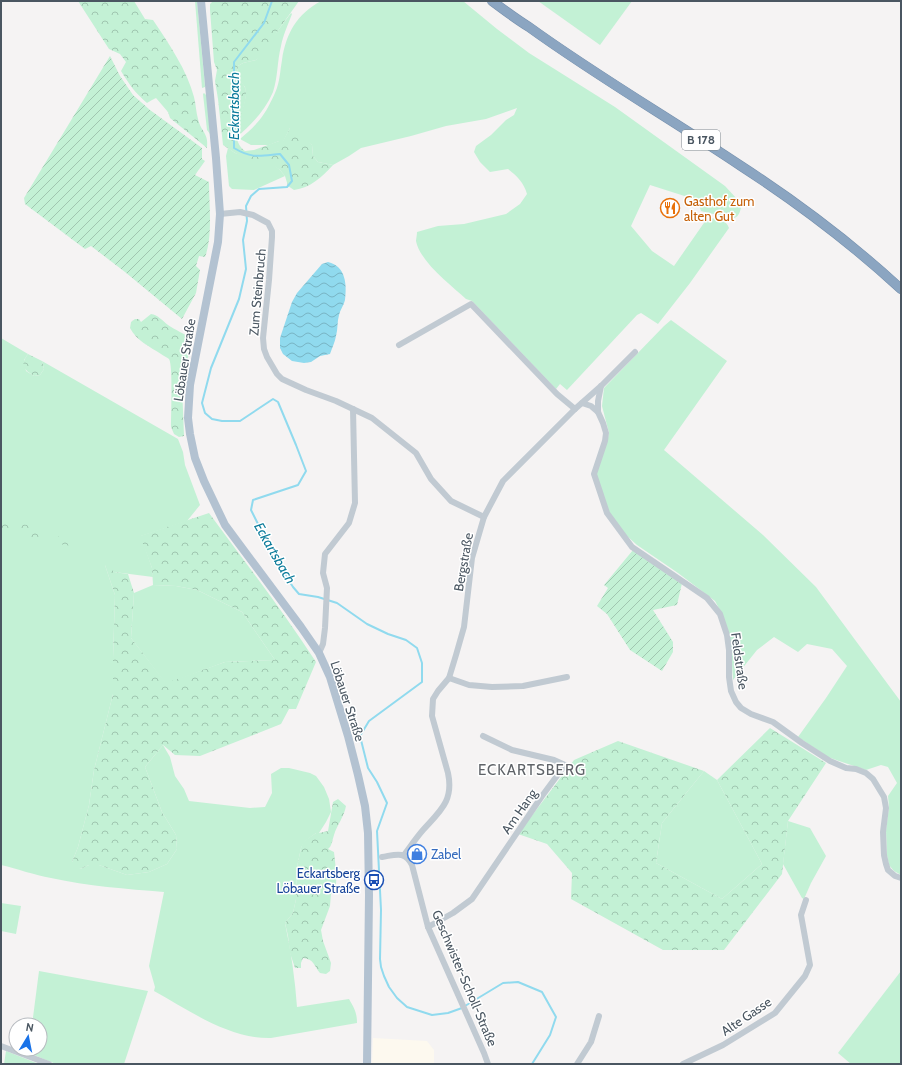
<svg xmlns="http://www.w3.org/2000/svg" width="902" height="1065" viewBox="0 0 902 1065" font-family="Cabin,sans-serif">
<defs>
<pattern id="forest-crowns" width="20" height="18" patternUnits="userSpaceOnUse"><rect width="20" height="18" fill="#c3f1d5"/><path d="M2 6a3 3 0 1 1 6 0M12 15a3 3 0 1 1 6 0" fill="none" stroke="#a0c6b0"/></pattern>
<pattern id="garden-furrows" width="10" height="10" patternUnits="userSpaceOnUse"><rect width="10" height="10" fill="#c3f1d5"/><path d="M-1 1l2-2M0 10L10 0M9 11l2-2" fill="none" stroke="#a0c6b0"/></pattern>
<pattern id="water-waves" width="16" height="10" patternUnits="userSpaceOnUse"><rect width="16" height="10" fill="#90daee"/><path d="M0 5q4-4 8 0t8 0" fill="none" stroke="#78b4c4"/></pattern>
</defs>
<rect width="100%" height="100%" fill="#f5f3f3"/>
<!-- commercial -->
<path fill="#fdf9ef" d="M373 1038 427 1041 434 1050V1064H372Z"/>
<!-- grass -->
<g fill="#c3f1d5">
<path d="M195 1H197L205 86V87L202 88Z"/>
<path d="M321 1H463L497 29 529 53 615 107 725 186 737 199 741 208C740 212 738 218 733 218 730 219 724 216 720 215 714 214 707 213 701 211L697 200 650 185 631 226 652 251 674 266 706 220 709 218C717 219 726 219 729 228L690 283 658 324 641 313 637 315 567 390 560 384 556 389 472 301 466 299C451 285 420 262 416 241 416 239 417 235 417 232L438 226 464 224 506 214 520 204 527 194C524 183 517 176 508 169L490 172 480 162 474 152 476 146 491 135 506 120 514 115 517 108 486 119 446 126 411 136 361 148 349 156 333 165 318 162 313 156 312 145 290 128 283 142 279 141 269 145H251L240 139C245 134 251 130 256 124 264 116 270 104 275 93 280 82 280 71 282 60 286 33 297 14 321 1Z"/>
<path d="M538 1H632L600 45Z"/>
<path d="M291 13 292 14C288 25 283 35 281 46 277 62 278 77 273 92 265 111 251 125 236 138V129L244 104 246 95 245 87 240 81 237 73 238 66 243 63 256 60Z"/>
<path d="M204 93 207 96 210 134 207 130 203 94Z"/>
<path d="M228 148 235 153 274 165 280 170 285 176 254 190 232 189 229 186 226 156Z"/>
<path d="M671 320 727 361 664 450 763 535 816 587 901 702V875L894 871 889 865 887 855 886 831 889 807 888 796 897 783 888 767 881 765 866 770 839 761 828 757 798 737 826 698 847 666 832 649 807 644 798 652 774 637 757 650 733 680 731 649 722 614 715 601 678 573 637 545 627 536 611 516 605 504 596 474 608 438 609 433 602 406 604 388 664 326Z"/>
<path d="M1 338 28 354 24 360 26 371 34 376 40 375 44 369 42 361 178 439 183 452 185 465 200 505 187 521 141 536 152 568 153 577 114 572 105 565 115 595 113 658V694L94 770 89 805 78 847 72 862 80 869 89 865H99L127 875 149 872 167 864 177 849 176 835 162 812 145 767 163 745 170 757 175 776 184 789 189 801 250 808 265 807 272 793 271 774 281 768H289L310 773 316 776 324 787 329 799 331 812 326 822 319 833H316L304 842 301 848 297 867 296 899 293 913 285 923C291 951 295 979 297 1007L349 999C354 1008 357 1012 357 1023L271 1038C229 1039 190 1011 154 991L155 987 149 966 164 892C126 889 88 886 51 878 34 875 18 869 1 865Z"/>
<path d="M153 585 176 586 197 590 242 612 275 660 225 662 166 684 131 638 134 593Z"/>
<path d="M704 771 717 780 762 864 722 899 656 863 662 823Z"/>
<path d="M788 821 810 828 826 856 811 883 804 899 802 898 783 864Z"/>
<path d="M1 903 21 906 16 934 1 931Z"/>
<path d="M39 971 148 991 124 1064H56L29 1053 30 1049H40V1025H32Z"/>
<path d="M901 971V1064H851L838 1053Z"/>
<path d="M6 1051 39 1064H4Z"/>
</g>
<!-- forest -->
<g fill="url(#forest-crowns)">
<path d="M78 1H134L145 19 153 20C169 44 187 70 194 97 196 105 196 112 198 119 201 132 209 133 207 148L170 118 168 112 156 98 152 100 147 103C135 93 129 84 121 71L126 62 120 54 109 49Z"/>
<path d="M213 1H299L277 32 266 51 256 60 243 63 238 66C235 83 247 81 246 95 245 114 226 136 245 151L254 150 279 141H283L290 128 294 127 312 145 313 156 318 162 333 165C322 177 310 188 294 190L288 186 285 176 280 170 274 166 249 159 235 153 223 145 218 99 215 81 217 70 214 62 210 10V4Z"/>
<path d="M151 314C158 315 163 321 168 325 175 330 184 333 191 339L190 348 182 385 184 436 179 437 174 434 171 427C171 417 173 364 169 359 167 357 163 356 161 354 150 347 136 340 130 328L131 322 135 319H139L141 322Z"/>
<path d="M28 354 42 361 44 369 40 375 34 376C23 369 20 365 28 354Z"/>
<path d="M209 513C245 562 283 611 316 662L296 709H289L281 724 200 756 175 755 163 745 145 767 162 812 176 835 177 849 167 864 149 872 127 875 99 865H89L80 869 72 868V862L78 847 89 805 94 770 113 694V658L115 595 105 565 110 566 114 572 128 574 134 593 131 638 166 683 225 662 275 660 242 612 197 590 176 586 153 585 152 568 140 536Z"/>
<path d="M1 518 38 528 39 539 1 529Z"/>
<path d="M58 535 79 539V546H71L59 544Z"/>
<path d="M770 728 826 763 788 821 782 874 724 950H663L571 899 572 873 547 844 518 834 574 760 618 741 704 771 662 823 656 863 722 899 762 864 717 780Z"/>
<path d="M338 799 346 806C344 817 337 825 334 835 332 841 332 846 328 849L334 852C335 861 338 882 335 889 334 893 334 892 331 894L330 906 321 930 323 941 331 963 330 971 326 974 320 973C314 966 314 959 303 958L301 963V968H295L290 953 288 936 285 923 293 913 296 899 297 867 301 848 303 842 316 833H319L328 831 333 802Z"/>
</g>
<!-- garden -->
<g fill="url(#garden-furrows)">
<path d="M110 56 120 76 133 95 150 110 202 148V159L205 161 195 175 209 182C209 204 213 237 205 257L199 256 196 266 200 270 196 293 182 319 125 272 91 246 85 249 25 204 24 198Z"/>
<path d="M633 550 682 583 677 605 653 610 673 642V652L662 671 630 650 607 614 597 606 608 588 604 585Z"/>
</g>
<!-- water -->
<path fill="url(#water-waves)" d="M328 262C346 266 347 285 345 300 344 305 340 310 339 315 337 322 338 329 336 336 335 342 332 348 330 354L320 356 311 362 304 363 292 361 283 354 280 348V338L292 302 297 293 322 264Z"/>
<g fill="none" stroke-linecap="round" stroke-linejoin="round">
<!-- stream -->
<g stroke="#90daee" stroke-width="2">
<path d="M272 1 264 23 234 62V148C252 159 260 156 280 154L289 165 292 181 287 187 259 189 251 196 246 206 247 221 243 240 246 269 239 299 211 368 202 403 205 413 212 419 222 421H240L273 399 278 402 296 445 306 471 298 485 253 500 251 510 263 534 269 542 281 568 293 587 299 594 318 597 337 603 367 624 388 634 406 640 417 648 422 663V682L369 721 360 736 368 768 377 782 387 803 377 831 381 910 380 959 381 967 384 976 389 987 397 998 407 1007 432 1015 448 1013 462 1008"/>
<path d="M465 1006 503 983 518 982 542 992 556 1017 550 1035 532 1064"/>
</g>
<defs>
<path id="highway" d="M492 1C504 10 516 19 529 27 598 77 671 119 741 166 798 203 851 243 901 289"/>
</defs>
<!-- highway casing -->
<use href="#highway" stroke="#7690ad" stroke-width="10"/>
<!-- minor -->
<g stroke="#c1cad2" stroke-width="6">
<path d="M220 214 240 212 253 215 268 223 272 231V237L269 280 263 338 264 349 267 357 277 374 282 379 306 390 336 401 372 418 416 453 431 479 451 501 484 517"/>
<path d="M399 345 471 304 557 394 575 409"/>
<path d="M601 386 598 401V412L603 423 606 433 605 441 594 474 607 513 632 547 707 598 720 614 727 635 729 650V677L731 691 736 702 741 708 751 714 773 722 802 743 830 761 846 768 856 769 866 773 873 779 884 797 886 808 883 832 884 855 886 864 888 870 895 876 901 878"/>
<path d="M582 403 591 406 598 412"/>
<path d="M319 653 323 644 325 628 327 588 323 573 325 554 349 523 355 503 353 409"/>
<path d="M449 678 469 685 492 687 523 686 567 677"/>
<path d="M404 855C410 847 416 838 423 830 440 811 454 801 448 773L432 716 433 699 438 691 449 678 456 655 464 627 472 558 484 517 503 481 575 409 601 386 635 352"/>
<path d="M382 857C395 855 405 850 412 865L428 927 484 1053 488 1064"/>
<path d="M428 927 453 913 472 899 542 796 565 765 554 760 512 750 483 736"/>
<path d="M1 1046 49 1064"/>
<path d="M577 1064 591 1042 599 1016"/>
<path d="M683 1064 723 1045 775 1013 805 976 810 965 801 915 806 900"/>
</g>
<!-- major -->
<path stroke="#b3c2d1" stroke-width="8" d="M201 1 216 158 220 214 218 242 190 385 188 418 190 434 195 458 204 481 225 525 301 627 319 653 330 677 348 736 358 775 365 806 368 833 369 895 367 1064"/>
<!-- highway -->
<use href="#highway" stroke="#8ba5c1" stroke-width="9"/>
</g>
<!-- icons -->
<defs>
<symbol id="restaurant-ring" viewBox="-11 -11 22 22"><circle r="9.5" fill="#fff" stroke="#e8710a" stroke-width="1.5"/><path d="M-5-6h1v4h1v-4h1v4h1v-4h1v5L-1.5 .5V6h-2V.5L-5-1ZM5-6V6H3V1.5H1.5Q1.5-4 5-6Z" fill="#e8710a"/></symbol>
<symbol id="shop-ring" viewBox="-11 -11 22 22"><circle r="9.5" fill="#fff" stroke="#3f7fe0" stroke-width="1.5"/><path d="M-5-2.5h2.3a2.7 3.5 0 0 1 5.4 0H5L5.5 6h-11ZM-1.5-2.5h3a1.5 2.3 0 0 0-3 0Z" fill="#3f7fe0"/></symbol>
<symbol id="bus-ring" viewBox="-11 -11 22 22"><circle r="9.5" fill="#fff" stroke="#1a4fb4" stroke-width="1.5"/><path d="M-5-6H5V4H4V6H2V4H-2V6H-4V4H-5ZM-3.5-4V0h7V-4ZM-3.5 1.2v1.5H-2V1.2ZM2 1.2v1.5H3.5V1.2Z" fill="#1a4fb4"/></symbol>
</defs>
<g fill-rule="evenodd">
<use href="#restaurant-ring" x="659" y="197" width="22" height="22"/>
<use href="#shop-ring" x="406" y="843" width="22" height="22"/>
<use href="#bus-ring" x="363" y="869" width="22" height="22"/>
</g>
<g text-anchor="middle" stroke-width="3" stroke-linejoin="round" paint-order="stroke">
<!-- shield labels -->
<rect fill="#fff" stroke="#808990" stroke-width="1" x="682" y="130" width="38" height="20" rx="3"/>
<g font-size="12" font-weight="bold" fill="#4a5661">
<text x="701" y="144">B 178</text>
</g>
<!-- food labels -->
<g font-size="13" fill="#c56008" stroke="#fff" text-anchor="start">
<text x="684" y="206">Gasthof zum<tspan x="684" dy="15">alten Gut</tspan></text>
</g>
<!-- street labels -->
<g font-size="13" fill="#4a5661" stroke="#fff">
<text transform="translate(257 292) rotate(-85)" y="5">Zum Steinbruch</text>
<text transform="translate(184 360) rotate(-81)" y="5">Löbauer Straße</text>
<text transform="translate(463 562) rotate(-80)" y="5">Bergstraße</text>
<text transform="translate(740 661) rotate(82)" y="5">Feldstraße</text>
<text transform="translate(348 701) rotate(72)" y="5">Löbauer Straße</text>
<text transform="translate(519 811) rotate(-55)" y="5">Am Hang</text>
<text transform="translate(465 978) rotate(67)" y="5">Geschwister-Scholl-Straße</text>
<text transform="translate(746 1016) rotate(-34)" y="5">Alte Gasse</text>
</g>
<!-- shop labels -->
<g font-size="13" fill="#366cbe" stroke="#fff" text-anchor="start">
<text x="431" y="859">Zabel</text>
</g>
<!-- transit labels -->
<g font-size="13" fill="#164399" stroke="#fff" text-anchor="end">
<text x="360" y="878">Eckartsberg<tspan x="360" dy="15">Löbauer Straße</tspan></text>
</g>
<!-- water labels -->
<g font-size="14" font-style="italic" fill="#0c7c9b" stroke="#fff">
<text transform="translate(234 106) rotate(-90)" y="5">Eckartsbach</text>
<text transform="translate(275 553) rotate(60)" y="5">Eckartsbach</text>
</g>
<!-- quarter labels -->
<g font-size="15" letter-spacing="1" fill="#5f6368" stroke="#fff">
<text x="532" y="775">ECKARTSBERG</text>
</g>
</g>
<!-- border -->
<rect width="902" height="1065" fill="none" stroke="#4a5661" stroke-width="4"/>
<!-- north arrow -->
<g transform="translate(28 1037) rotate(10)"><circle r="19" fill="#ffffff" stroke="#b7bbc0"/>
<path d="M0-3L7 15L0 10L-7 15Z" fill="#1a73e8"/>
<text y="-6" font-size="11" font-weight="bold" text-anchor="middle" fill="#4a5661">N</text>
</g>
</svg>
